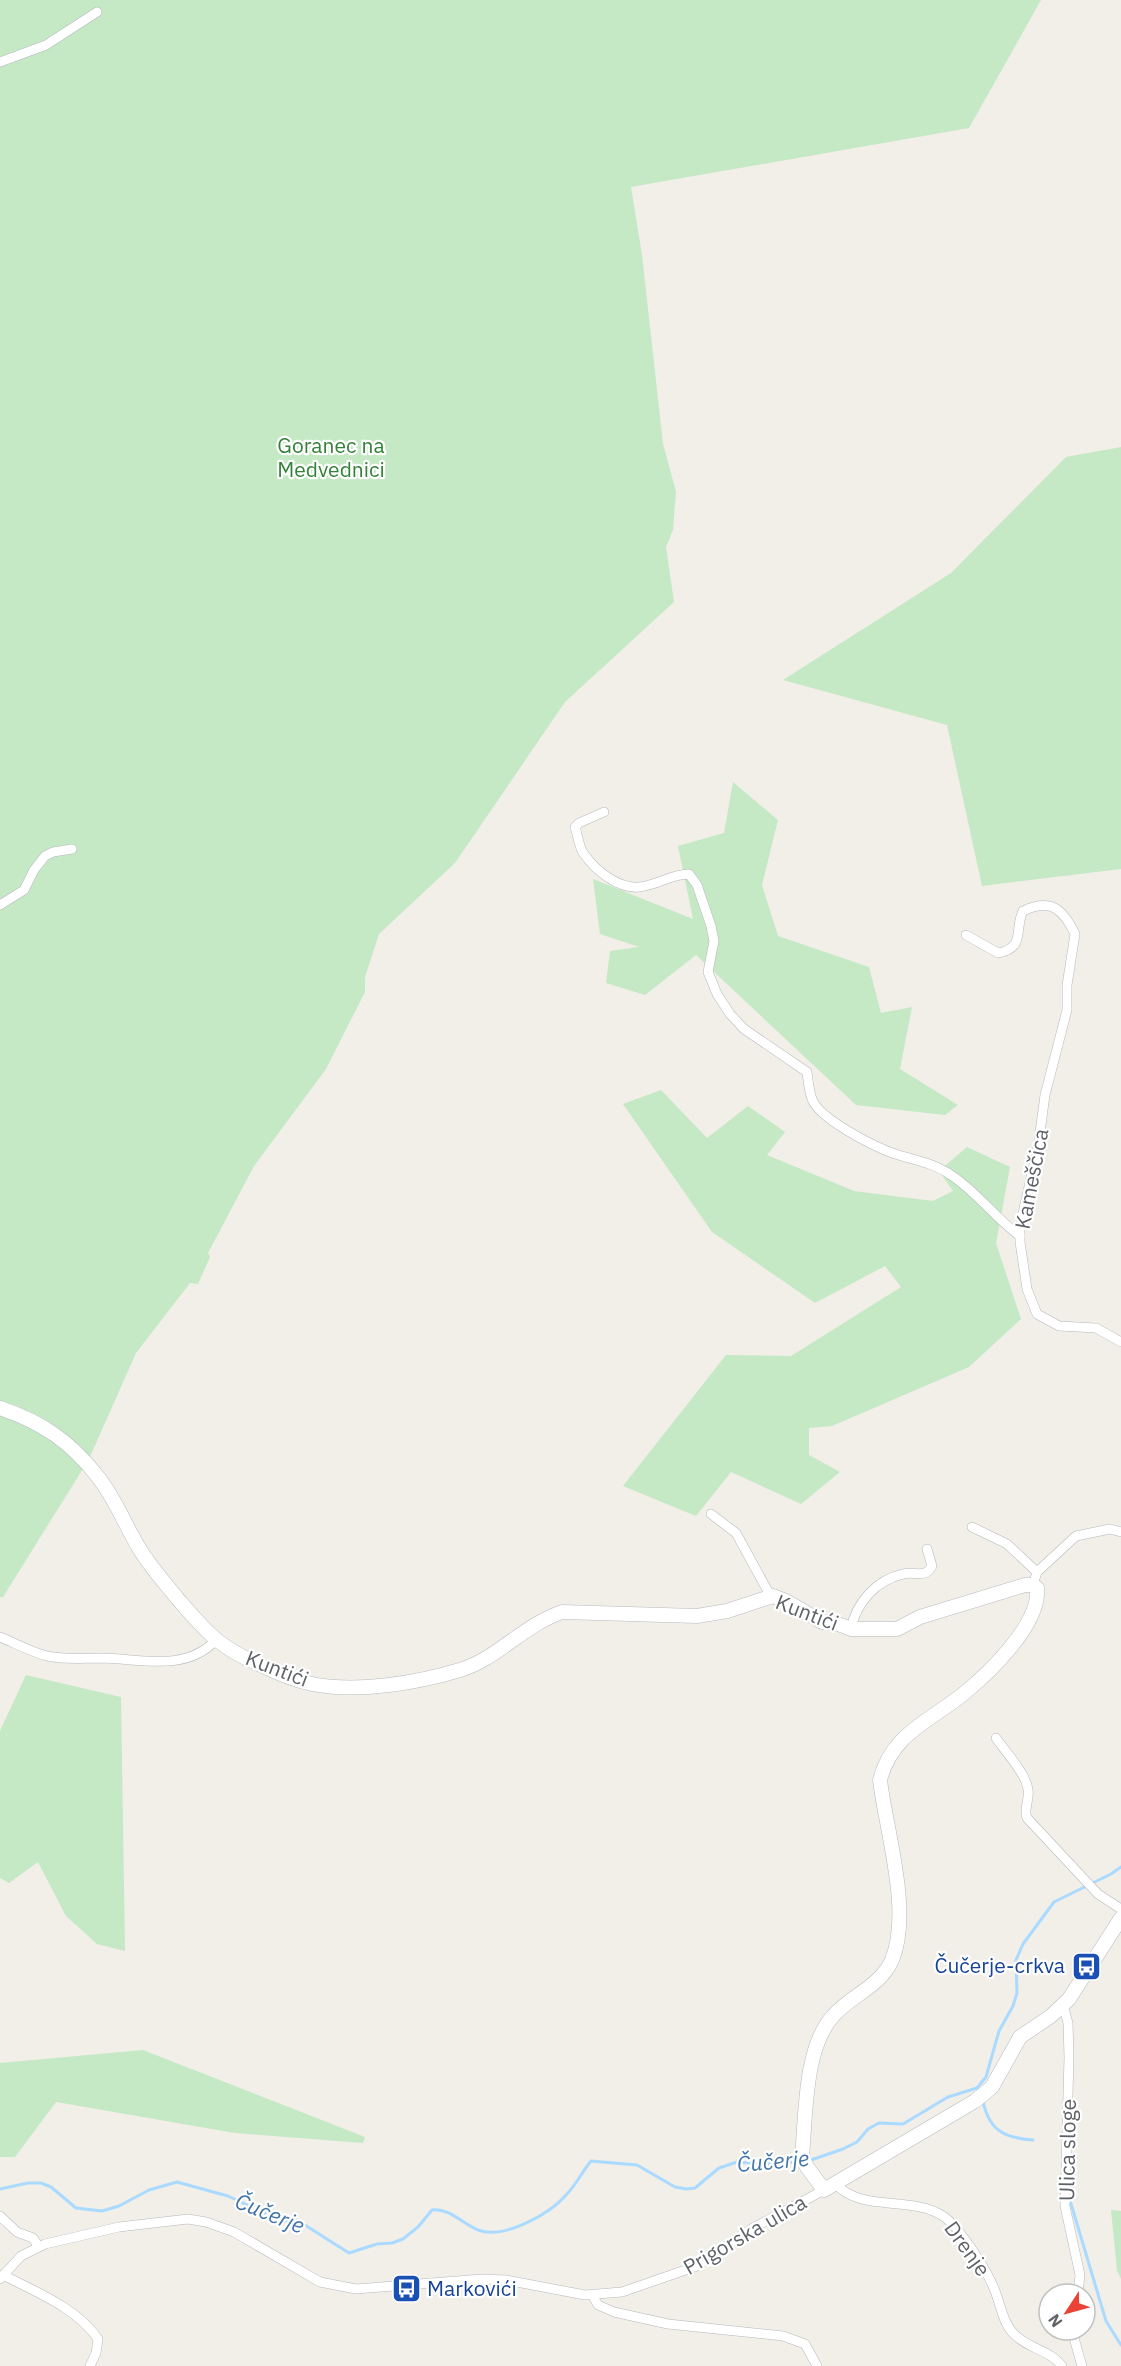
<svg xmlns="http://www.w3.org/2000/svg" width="1121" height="2366" viewBox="0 0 1121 2366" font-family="'IBM Plex Sans',sans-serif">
<rect width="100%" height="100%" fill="#f1efe8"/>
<!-- green -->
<g fill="#c5e8c5">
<path d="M0 0H1041L969 128 631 187 642 255 663 444 676 492 673 530 666 547 674 602 565 702 455 863 379 934 365 977V992L326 1069 254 1166 208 1253 210 1257 198 1284 190 1283 136 1353 89 1459 3 1597H0Z"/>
<path d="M1121 447V869L982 886 947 725 783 680 951 573 1066 457Z"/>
<path d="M733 782 778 820 762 885 778 936 869 967 881 1013 912 1007 900 1069 958 1105 945 1115 856 1105 696 955 645 995 606 983 610 951 639 947 600 934 593 879 693 919 678 846 724 833Z"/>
<path d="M661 1090 707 1138 748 1106 785 1132 767 1155 854 1191 933 1201 953 1191 939 1171 967 1147 1010 1167 996 1243 1021 1319 969 1367 832 1426 809 1428V1455L840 1472 801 1504 731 1472 696 1516 623 1486 726 1355 791 1356 901 1287 885 1266 815 1303 712 1232 623 1104Z"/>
<path d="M26 1675 121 1697 125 1951 97 1944 66 1916 38 1862 9 1883 0 1878V1731Z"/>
<path d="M143 2050 365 2137 363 2143 235 2133 56 2102 15 2157H0V2063Z"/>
<path d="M1111 2210 1121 2211V2279L1117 2270Z"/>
</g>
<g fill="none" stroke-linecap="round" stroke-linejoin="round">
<!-- stream -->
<g stroke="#aadaff" stroke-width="3">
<path d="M983 2101C989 2131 1005 2138 1033 2140"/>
<path d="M808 2161 843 2149 857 2142 868 2129 879 2123 903 2124 948 2097 977 2088 986 2077 999 2031 1013 2006 1017 1993 1016 1960 1023 1944 1054 1902 1111 1874 1121 1867"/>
<path d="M0 2189 28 2183H41L51 2187 76 2208 102 2211 119 2206 149 2190 177 2182 228 2196 281 2221 297 2220 349 2253 377 2244 392 2243 403 2239 418 2227 432 2210C449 2208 462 2223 478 2230 503 2240 550 2214 566 2195 576 2185 582 2172 591 2161L637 2165 675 2187 686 2189 695 2188 719 2168 737 2162 762 2164 801 2162"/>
<path d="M1069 2197 1106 2321 1121 2345"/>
</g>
<defs>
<g id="street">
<path d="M0 62 46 45 97 12"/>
<path d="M604 812 579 823 575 827C578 836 579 848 584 854 595 870 618 889 639 887 656 886 671 874 689 874L697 885 711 926 714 941 708 972 717 994 730 1014 744 1029 807 1072C808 1080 809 1091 812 1099 819 1119 875 1147 895 1154 914 1160 934 1163 951 1175 977 1192 995 1218 1020 1236"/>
<path d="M0 905 24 890 34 870 45 856 53 852 72 849"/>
<path d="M966 935 998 953C1026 948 1014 929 1023 911 1051 898 1063 909 1075 934L1067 985V1010L1045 1095 1038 1147 1020 1226V1242L1027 1289 1037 1314 1059 1326 1096 1328 1121 1342"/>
<path d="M711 1514 736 1533 771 1597"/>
<path d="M972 1527 1007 1544 1037 1572"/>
<path d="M1033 1585 1037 1572 1076 1536 1110 1529 1121 1532"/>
<path d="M851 1629C856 1603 876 1580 903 1574 916 1571 925 1579 932 1566L927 1549"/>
<path d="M0 1637C15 1643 31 1652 47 1656 65 1660 84 1658 103 1658 142 1659 186 1672 216 1640"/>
<path d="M996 1738C1005 1751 1027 1775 1028 1790 1030 1800 1023 1809 1027 1818L1098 1894 1121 1909"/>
<path d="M1063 2005 1068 2023 1069 2057 1065 2206 1080 2275 1078 2294"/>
<path d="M835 2183C860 2213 911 2195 943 2216 959 2226 988 2272 995 2291 1000 2303 1003 2323 1013 2333 1026 2348 1050 2350 1062 2366"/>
<path d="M0 2216 17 2232 33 2238 39 2247"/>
<path d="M3 2275C36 2292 77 2308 98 2339L96 2353 90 2366"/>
<path d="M0 2279 21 2256 45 2244 119 2227 188 2219 206 2222 234 2232 320 2282 356 2289 482 2279 506 2280 585 2295 622 2292 697 2266 751 2229 824 2190"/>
<path d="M592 2295 598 2305 614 2312 668 2324 783 2336 805 2344 817 2366"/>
<path d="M1075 2330 1074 2338 1082 2366"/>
</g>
<path id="secondary" d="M0 1408C42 1422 71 1442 98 1477 115 1498 125 1525 139 1548 149 1565 164 1582 177 1598 190 1613 203 1629 218 1641 231 1651 246 1659 261 1665 277 1673 294 1680 312 1684 357 1693 417 1683 460 1670 497 1659 522 1626 562 1612L697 1616 727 1611 773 1596 786 1601 822 1622 838 1624 851 1629H897L920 1617 1025 1585H1033L1037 1588C1041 1624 988 1674 962 1695 929 1721 891 1735 880 1780 886 1831 912 1911 892 1960 880 1987 851 1995 833 2016 804 2048 806 2115 802 2156L807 2167 824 2190 975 2101 992 2087 1020 2037 1051 2016 1069 1999 1121 1918"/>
</defs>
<!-- street casing -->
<use href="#street" stroke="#b5b8bc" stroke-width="10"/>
<!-- secondary casing -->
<use href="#secondary" stroke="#b6babf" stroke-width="15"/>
<!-- street -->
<use href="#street" stroke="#fff" stroke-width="9"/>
<!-- secondary -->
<use href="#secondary" stroke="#fff" stroke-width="14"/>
</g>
<!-- icons -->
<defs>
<symbol id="bus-square" viewBox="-11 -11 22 22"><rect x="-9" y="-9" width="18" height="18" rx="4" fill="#1a4fb4" stroke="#fff"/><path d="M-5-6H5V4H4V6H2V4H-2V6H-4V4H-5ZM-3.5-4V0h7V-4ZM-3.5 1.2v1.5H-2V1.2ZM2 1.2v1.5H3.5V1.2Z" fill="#fff"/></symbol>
</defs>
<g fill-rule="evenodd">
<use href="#bus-square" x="1070" y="1950" width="33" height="33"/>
<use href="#bus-square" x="390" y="2272" width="33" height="33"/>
</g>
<g text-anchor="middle" stroke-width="4.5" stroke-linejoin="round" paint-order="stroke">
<!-- park labels -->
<g font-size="21" fill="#348238" stroke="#fff">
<text x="331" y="453">Goranec na<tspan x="331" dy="24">Medvednici</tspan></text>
</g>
<!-- street labels -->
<g font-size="21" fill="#5f6368" stroke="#fff">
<text transform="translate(1032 1179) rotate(-79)" y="7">Kameščica</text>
<text transform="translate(807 1613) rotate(21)" y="7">Kuntići</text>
<text transform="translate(277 1669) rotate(21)" y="7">Kuntići</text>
<text transform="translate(1068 2150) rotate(-89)" y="7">Ulica sloge</text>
<text transform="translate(745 2235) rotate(-30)" y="7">Prigorska ulica</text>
<text transform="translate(967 2249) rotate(54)" y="7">Drenje</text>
</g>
<!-- transit labels -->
<g font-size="21" fill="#164399" stroke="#fff" text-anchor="end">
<text x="1065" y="1973">Čučerje-crkva</text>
<text x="427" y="2296" text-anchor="start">Markovići</text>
</g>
<!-- water labels -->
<g font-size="22" font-style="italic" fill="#4174aa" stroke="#fff">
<text transform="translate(773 2161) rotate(-5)" y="8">Čučerje</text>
<text transform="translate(270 2213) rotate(22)" y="8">Čučerje</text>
</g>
</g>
<!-- north arrow -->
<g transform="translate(1067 2312) rotate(234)"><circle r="28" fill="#ffffff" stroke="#bfc1c3" stroke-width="1.5"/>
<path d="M0-4.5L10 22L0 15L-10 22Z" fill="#ea4335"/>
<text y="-9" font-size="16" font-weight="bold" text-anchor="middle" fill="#5f6368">N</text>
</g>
</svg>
